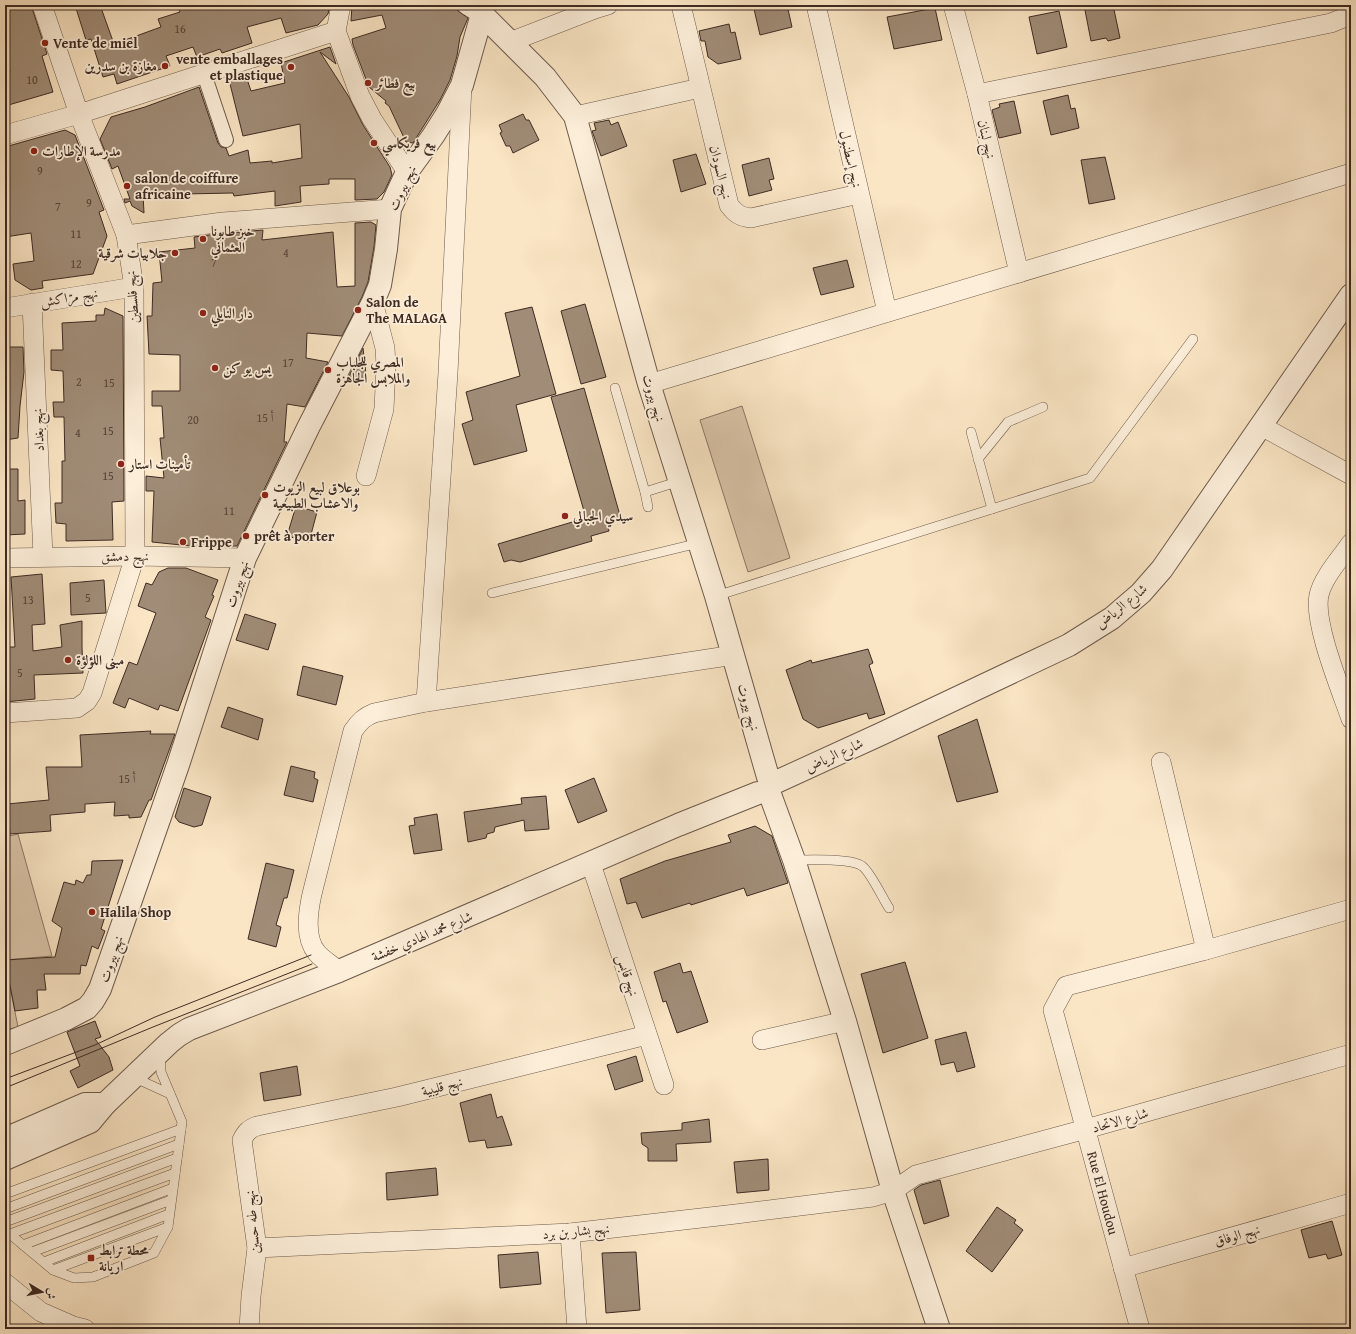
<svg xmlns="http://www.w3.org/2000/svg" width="1356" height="1334" viewBox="0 0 1356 1334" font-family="'Gentium Book Plus',Amiri,serif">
<rect width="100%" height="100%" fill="#fae5c4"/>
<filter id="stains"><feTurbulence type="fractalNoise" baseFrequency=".005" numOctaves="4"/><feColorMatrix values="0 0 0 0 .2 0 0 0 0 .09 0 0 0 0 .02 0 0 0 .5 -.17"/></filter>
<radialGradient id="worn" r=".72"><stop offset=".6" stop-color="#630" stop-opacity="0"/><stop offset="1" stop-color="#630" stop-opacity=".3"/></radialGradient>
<!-- green -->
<g fill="#dac5a9" stroke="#8c7866">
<path d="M742 406 790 558 748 572 700 420Z"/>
<path d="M18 834 52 956 5 960V837Z"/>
<path d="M5 962 18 1027 5 1030Z"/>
</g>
<!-- building -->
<g fill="#a08c77" stroke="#3e2b23">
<path d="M5 5H31L47 54 42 56 53 92 5 106V73L10 72 5 54Z"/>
<path d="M75 5H100L114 44 161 27 158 19 180 12 178 5H330L328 14 318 25 286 33 281 18 247 27 252 43 222 53 220 49 197 57 193 47 166 56 170 66 117 84 114 74 103 77 91 39 86 40Z"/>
<path d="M352 5H456L458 11 468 18 460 37 457 56 450 80 440 100 413 143 406 142 389 106 385 103 386 101 369 87 353 45 352 39 386 28 382 15 351 21Z"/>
<path d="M770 5H787L792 27 760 35 754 9Z"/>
<path d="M1084 5H1113L1120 38 1108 41 1106 38 1091 41Z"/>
<path d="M935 8 942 40 894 49 887 17Z"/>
<path d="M1059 11 1067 47 1037 54 1029 17Z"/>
<path d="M729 24 731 33 735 32 741 59 718 64 708 57 705 41H701L699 31Z"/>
<path d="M330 47 336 64 320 52 349 97 363 125 390 167 392 175 384 192 377 199 355 200V179H329V184L300 186 301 202 275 206V191L234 196 233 193 184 194V195L168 197 143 194 144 213 132 206 130 201 125 203 124 199H130L118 166 112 169 100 139 111 117 145 107 199 87 218 143 221 147 226 148 229 156 248 150 250 163 272 161V163L302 158 300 124 243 136 229 80 245 73 251 91 285 83 281 63Z"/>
<path d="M1068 95 1071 109 1075 108 1079 128 1051 135 1043 101Z"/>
<path d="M1014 101 1021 133 999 138 992 110 1000 107 999 104Z"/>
<path d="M523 114 526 120H529L539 140 513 153 510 146H506L500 133 502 132 499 125Z"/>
<path d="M609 120 611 125 618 122 627 146 601 156 592 131 596 130 594 123Z"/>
<path d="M65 130 75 135 104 210 99 212 107 236 93 274 42 281 43 288 31 290 15 280 13 264 34 261 31 233 5 237V147Z"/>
<path d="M696 154 706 184 681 192 673 160Z"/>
<path d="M1105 157 1115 199 1089 204 1081 160Z"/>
<path d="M769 158 774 179 769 180 772 190 749 196 742 165Z"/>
<path d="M371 222 376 225 374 247 368 282 362 297 342 336 307 333 306 358 328 362 305 407 287 404 284 442H287L237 546H191L152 542 154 491H146V476L164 478 160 438H164L162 406H152V391H180V355L149 354 147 316H152L153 283 162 282 159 252 195 248 194 237 209 235 263 230 262 240 333 232 337 287 355 286V223Z"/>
<path d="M847 260 854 287 821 295 813 268Z"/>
<path d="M585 304 606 377 581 384 561 311Z"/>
<path d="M532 307 556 394 516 405 527 451 474 465 462 424 473 420 466 392 520 376 505 313Z"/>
<path d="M105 308 123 316 124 501 112 502 113 540 66 541V524L56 523 55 503H62V461H65L64 417H54L53 402H64L63 371 51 370V350H63L62 323 96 321V315H104Z"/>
<path d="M5 347H23L24 372 20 406 18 438 5 440Z"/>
<path d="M363 348 367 383 349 376Z"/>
<path d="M584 388 621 519 607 523 609 531 591 536 592 541 520 562 511 560 504 562 498 544 586 518 551 397Z"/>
<path d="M5 469H18V501L25 500V534L5 535Z"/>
<path d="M296 506 317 512 309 542 287 536Z"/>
<path d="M168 568H186L218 580 212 595 214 596 205 617 211 620 178 711 160 705 158 710 129 698 125 708 113 703 129 662 137 665 156 613 138 606 146 583 152 585 159 572Z"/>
<path d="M42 574 45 624 32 625 33 651 62 647 60 625 82 621V647L83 673 34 675 35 699 5 702V647H15L11 577Z"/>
<path d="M104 580 106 613 71 615 70 583Z"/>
<path d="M245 614 276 624 268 650 236 640Z"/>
<path d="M868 649 873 663 869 665 885 714 869 719 867 713 818 728 803 719 786 670 811 660 812 663Z"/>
<path d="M303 666 343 676 336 705 297 695Z"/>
<path d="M228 707 263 719 258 740 221 727Z"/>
<path d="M977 719 998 792 957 802 938 736Z"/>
<path d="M151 731 150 734H175L151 800H149L141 817 129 818V815L114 816 115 802 85 804V812L50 815 51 831 10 834 7 804 49 800 46 767H82L80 735Z"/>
<path d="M291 766 315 772 314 778 318 780 313 802 284 795Z"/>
<path d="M594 778 607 811 578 823 565 790Z"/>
<path d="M184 788 211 797 202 825 194 827 179 822 175 817Z"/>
<path d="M546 796 549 829 525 831 524 820 495 827 494 832 487 834 486 838 468 842 464 812 522 804 521 798Z"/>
<path d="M437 814 442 850 414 854 409 826 415 825 414 818Z"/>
<path d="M755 826 772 836 788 883 747 896 744 888 691 905 690 903 642 918 636 902 627 904 620 879 665 861 731 842 728 835Z"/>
<path d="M123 860 101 929 105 931 98 949 92 946 86 966 81 965 80 974H44L46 990H37L38 1008 15 1011 5 960 55 957 62 928 52 921 64 882 75 885 76 880 83 883 87 875H91L92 861Z"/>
<path d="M266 863 294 870 287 898H284L276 925 281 927 276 947 248 939Z"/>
<path d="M905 962 928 1038 883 1053 861 974Z"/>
<path d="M680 963 683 973 691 971 708 1022 677 1033 666 1001 663 1002 654 972Z"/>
<path d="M95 1021 101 1037 95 1039 109 1057 113 1070 78 1088 70 1071 80 1066 67 1032Z"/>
<path d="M966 1032 975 1067 957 1072 954 1062 941 1065 935 1040Z"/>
<path d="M636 1056 643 1081 615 1090 607 1065Z"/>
<path d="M297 1066 301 1095 264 1101 260 1073Z"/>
<path d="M491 1094 497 1118 502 1116 512 1145 487 1148 485 1140 469 1142 460 1103Z"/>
<path d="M709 1119 711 1142 676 1144 677 1161H648V1148L642 1144 641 1133 682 1130V1123Z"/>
<path d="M768 1159 769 1190 737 1193 734 1162Z"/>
<path d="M436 1168 438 1195 387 1200 386 1173Z"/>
<path d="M940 1180 949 1216 924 1224 914 1190 921 1185Z"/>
<path d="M997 1207 1016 1220 1014 1223 1023 1230 992 1272 966 1251Z"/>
<path d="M1332 1221 1342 1255 1328 1259 1326 1254 1309 1258 1301 1230Z"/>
<path d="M538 1252 541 1284 500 1288 498 1255Z"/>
<path d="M636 1252 640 1310 606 1313 602 1253Z"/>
</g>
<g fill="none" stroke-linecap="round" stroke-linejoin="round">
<defs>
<g id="service">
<path d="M615 388 645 492 648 507"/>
<path d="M971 432 992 509"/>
<path d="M978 459 1008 422 1043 407"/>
<path d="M645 492 680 481"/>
<path d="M492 593 699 543"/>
<path d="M716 596 1090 478 1193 339"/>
<path d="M794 860C809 860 851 858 862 866 870 871 883 899 889 908"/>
<path d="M133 1077 170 1094"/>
<path d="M5 1194 181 1129"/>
<path d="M5 1209 179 1144"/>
<path d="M5 1222 177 1158"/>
<path d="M5 1230 53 1270 74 1278 93 1277 154 1253 168 1227 182 1122 161 1072 160 1054"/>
<path d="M10 1234 175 1173"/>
<path d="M23 1245 173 1188"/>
<path d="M32 1252 171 1200"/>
<path d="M44 1262 169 1214"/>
<path d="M53 1270 168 1227"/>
</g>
<path id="pedestrian" d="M204 74 226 140"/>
<g id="minor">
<path d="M341 5 336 31 360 96 372 119 407 172"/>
<path d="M467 5 482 14"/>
<path d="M681 5 729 205C735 213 740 217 751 218L859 194"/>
<path d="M816 5 887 312"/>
<path d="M953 5 977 94 1019 273"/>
<path d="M510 42 595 9 608 5"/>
<path d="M977 94 1331 23 1348 16 1351 11"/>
<path d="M575 116 700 88"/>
<path d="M5 135 79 114 336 31"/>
<path d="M126 235 223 222 390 209"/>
<path d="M32 303 43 556"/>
<path d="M5 308 134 287"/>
<path d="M649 384 1351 173"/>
<path d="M1261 426 1351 475"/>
<path d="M366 476 384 409 386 366 385 348 373 302"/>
<path d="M1351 543C1341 558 1323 577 1319 595 1313 623 1341 690 1351 719"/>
<path d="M5 558 135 556 245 558"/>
<path d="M426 702 448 373 462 86"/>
<path d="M5 713 77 708 87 701 92 693 135 556 134 287 126 235 79 114 42 5"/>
<path d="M1161 762 1206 950"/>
<path d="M591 864 664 1085"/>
<path d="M339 971C332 965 323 960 317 953 304 938 308 912 312 894L353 731C359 722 364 717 374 713L426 702 734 655"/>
<path d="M762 1040 845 1021"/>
<path d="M570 1233 577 1329"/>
<path d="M257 1248 570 1233 736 1214 873 1197 893 1191 916 1175 1086 1129 1351 1054"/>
<path d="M1123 1268 1351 1203"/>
<path d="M5 1283 41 1312 73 1326 85 1329"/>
<path d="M249 1329 251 1296 257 1248 242 1140C246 1132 249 1129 257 1126L397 1097 647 1035"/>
<path d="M1140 1329 1053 1010 1066 986 1206 950 1351 909"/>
</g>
<g id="tertiary">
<path d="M776 782 881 734 1069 645 1112 618 1141 593 1162 569 1351 295"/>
<path d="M771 797 794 860 845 1021 893 1191 939 1329"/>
<path d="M5 1044 66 1019 87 1008 93 1001 100 989 178 765 245 558 309 426 373 302 380 285 386 249 390 209 407 172 433 136 447 114 462 85 482 14 545 77 575 116 649 384 716 596 768 777"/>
<path d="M5 1139 85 1104H105"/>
<path d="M5 1159 90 1122 105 1104 169 1043 179 1035 189 1029 339 971 678 825 758 793"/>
</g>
</defs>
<!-- service casing -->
<use href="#service" stroke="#6d5a4b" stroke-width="10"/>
<!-- pedestrian casing -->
<use href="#pedestrian" stroke="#6d5a4b" stroke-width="16"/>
<!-- minor casing -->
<use href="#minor" stroke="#6d5a4b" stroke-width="20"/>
<!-- tertiary casing -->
<use href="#tertiary" stroke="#6d5a4b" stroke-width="24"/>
<!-- service -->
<use href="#service" stroke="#fceed9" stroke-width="9"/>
<!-- pedestrian -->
<use href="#pedestrian" stroke="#fceed9" stroke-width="14"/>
<!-- minor -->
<use href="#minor" stroke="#fceed9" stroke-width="19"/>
<!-- tertiary -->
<use href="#tertiary" stroke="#fceed9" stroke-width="22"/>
<!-- tram -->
<g stroke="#3e2b23" stroke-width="1">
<path d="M5 1079 95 1045 155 1017 311 955"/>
<path d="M5 1088 153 1027 312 964"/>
</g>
</g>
<!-- markers -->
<g fill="#8f2418" stroke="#fceed9" stroke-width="1.5">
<circle cx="45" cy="43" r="4"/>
<circle cx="165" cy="66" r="4"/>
<circle cx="291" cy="67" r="4"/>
<circle cx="368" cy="83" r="4"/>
<circle cx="374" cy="143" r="4"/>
<circle cx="34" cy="151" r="4"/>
<circle cx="127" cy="186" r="4"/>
<circle cx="203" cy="239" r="4"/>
<circle cx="175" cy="253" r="4"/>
<circle cx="358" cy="310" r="4"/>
<circle cx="203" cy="313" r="4"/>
<circle cx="215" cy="368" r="4"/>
<circle cx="328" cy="370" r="4"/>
<circle cx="121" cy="464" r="4"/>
<circle cx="265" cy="495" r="4"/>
<circle cx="565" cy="516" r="4"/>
<circle cx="246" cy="536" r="4"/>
<circle cx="183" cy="542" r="4"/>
<circle cx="68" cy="660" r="4"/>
<circle cx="92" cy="912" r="4"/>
<rect x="87" y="1254" width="8" height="8" rx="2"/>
</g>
<g text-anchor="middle" stroke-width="3.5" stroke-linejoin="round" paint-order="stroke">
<!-- number labels -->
<g font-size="12" fill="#564338">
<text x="180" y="33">16</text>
<text x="32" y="84">10</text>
<text x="40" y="175">9</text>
<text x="89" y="207">9</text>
<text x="58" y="211">7</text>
<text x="76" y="238">11</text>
<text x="286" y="257">4</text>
<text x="214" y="267">7</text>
<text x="76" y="268">12</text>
<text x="288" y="367">17</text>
<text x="79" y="386">2</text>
<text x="109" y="387">15</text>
<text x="265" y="422">15 أ</text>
<text x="193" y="424">20</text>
<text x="108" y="435">15</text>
<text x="78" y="437">4</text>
<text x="108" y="480">15</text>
<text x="229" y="515">11</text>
<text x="88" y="602">5</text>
<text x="28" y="604">13</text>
<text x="20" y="677">5</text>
<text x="127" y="783">15 أ</text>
</g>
<!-- poi labels -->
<g font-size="14" font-weight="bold" fill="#3e2b23" stroke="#fceed9" text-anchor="start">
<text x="53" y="48">Vente de miel</text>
<text x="283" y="64" text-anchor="end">vente emballages<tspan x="283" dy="16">et plastique</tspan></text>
<text x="157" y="71" text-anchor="end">مغازة بن سدرين</text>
<text x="376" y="88">بيع فطائر</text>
<text x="382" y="148">بيع فريكاسي</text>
<text x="42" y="156">مدرسة الإطارات</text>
<text x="135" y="183">salon de coiffure<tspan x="135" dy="16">africaine</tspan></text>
<text x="211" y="236">خبز طابونا<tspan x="211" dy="16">العثماني</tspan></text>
<text x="167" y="258" text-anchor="end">جلابيات شرقية</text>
<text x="366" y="307">Salon de<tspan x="366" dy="16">The MALAGA</tspan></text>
<text x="211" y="318">دار النايلي</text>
<text x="336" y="367">المصري للجلباب<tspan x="336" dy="16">والملابس الجاهزة</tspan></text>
<text x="223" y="373">يس يو كن</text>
<text x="129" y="469">تأمينات استار</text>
<text x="273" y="492">بوعلاق لبيع الزيوت<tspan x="273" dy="16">والاعشاب الطبيعية</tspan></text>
<text x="573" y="521">سيدي الجبالي</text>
<text x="254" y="541">prêt à porter</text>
<text x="191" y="547">Frippe</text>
<text x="76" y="665">مبنى اللؤلؤة</text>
<text x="100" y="917">Halila Shop</text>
<text x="99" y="1255">محطة ترابط<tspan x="99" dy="16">اريانة</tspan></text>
</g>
<!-- street labels -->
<g font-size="14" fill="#3e2b23" stroke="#fceed9">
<text transform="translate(987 139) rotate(77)" y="5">نهج لبنان</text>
<text transform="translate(851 159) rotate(77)" y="5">نهج إسطنبول</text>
<text transform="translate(721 172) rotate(76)" y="5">نهج السودان</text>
<text transform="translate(402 188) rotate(-65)" y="5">نهج بيروت</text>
<text transform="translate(69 297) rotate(-9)" y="5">نهج مرّاكش</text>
<text transform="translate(132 297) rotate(-94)" y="5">نهج فلسطين</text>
<text transform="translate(654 398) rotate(73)" y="5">نهج بيروت</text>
<text transform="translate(38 430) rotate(-93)" y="5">نهج بغداد</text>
<text x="125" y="561">نهج دمشق</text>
<text transform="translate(237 584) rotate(-72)" y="5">نهج بيروت</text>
<text transform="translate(1121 606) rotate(-39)" y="5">شارع الرياض</text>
<text transform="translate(749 707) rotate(74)" y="5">نهج بيروت</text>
<text transform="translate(834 755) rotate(-25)" y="5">شارع الرياض</text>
<text transform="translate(422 936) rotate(-23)" y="5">شارع محمد الهادي خفشة</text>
<text transform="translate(111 959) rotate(-71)" y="5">نهج بيروت</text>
<text transform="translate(628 975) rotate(72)" y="5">نهج قابس</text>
<text transform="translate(442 1086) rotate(-14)" y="5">نهج قليبية</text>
<text transform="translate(1120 1120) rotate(-16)" y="5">شارع الاتحاد</text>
<text transform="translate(1103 1193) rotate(75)" y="5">Rue El Houdou</text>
<text transform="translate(252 1222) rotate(-95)" y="5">نهج طه حسين</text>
<text transform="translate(576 1231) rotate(-5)" y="5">نهج بشار بن برد</text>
<text transform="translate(1237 1235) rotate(-16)" y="5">نهج الوفاق</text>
</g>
</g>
<!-- margin -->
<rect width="1356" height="1334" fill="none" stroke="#fae5c4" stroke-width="20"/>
<rect x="6" y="6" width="1344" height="1322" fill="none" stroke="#3e2b23" stroke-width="2"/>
<rect x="10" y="10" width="1336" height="1314" fill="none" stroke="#3e2b23"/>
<!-- north arrow -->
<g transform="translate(42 1292) rotate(100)" stroke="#fceed9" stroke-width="3" paint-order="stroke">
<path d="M0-3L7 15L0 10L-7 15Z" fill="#3e2b23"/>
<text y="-6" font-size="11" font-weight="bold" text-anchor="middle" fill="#3e2b23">ش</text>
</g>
<rect width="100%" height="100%" filter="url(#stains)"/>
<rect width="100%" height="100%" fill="url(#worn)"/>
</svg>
